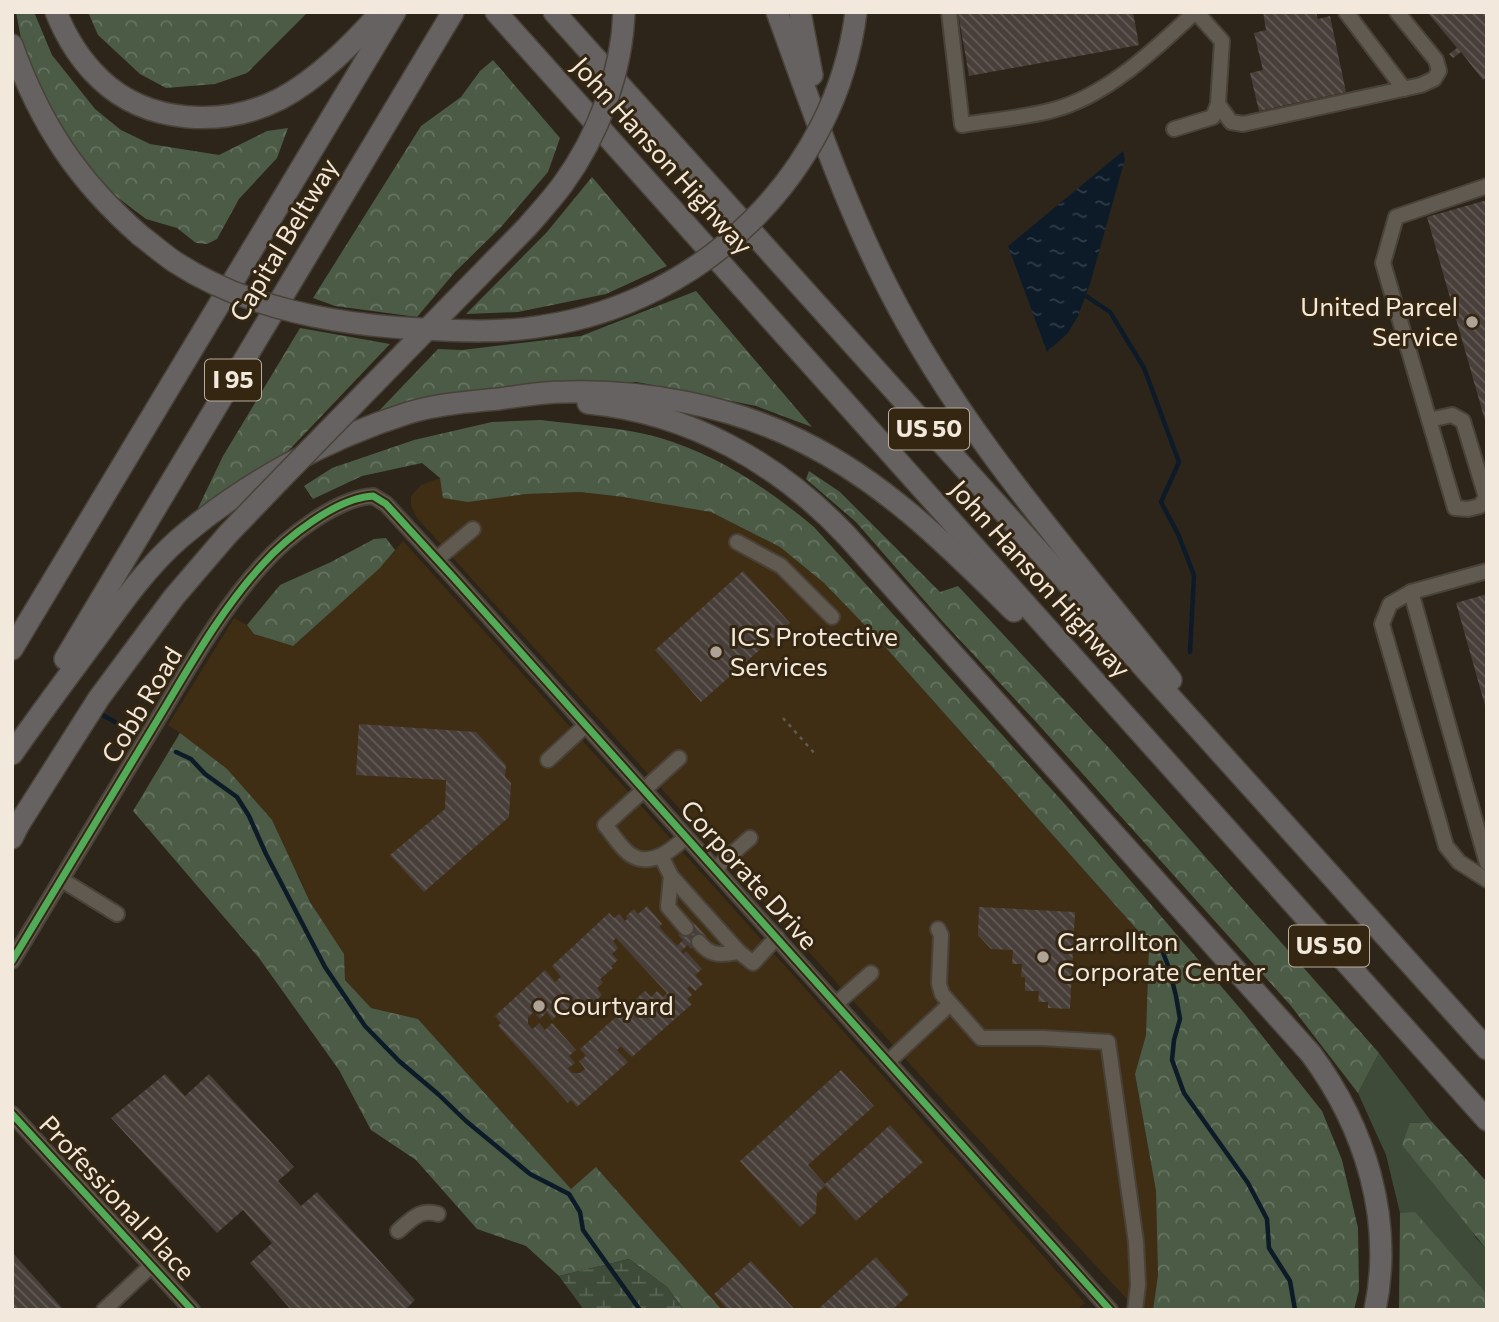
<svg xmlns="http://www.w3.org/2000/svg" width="1499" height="1322" viewBox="0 0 1499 1322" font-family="Commissioner,sans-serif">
<defs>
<pattern id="forest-crowns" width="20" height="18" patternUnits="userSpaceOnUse" patternTransform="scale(1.75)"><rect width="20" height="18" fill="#4b5b46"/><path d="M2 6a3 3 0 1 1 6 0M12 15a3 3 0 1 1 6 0" fill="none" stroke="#657360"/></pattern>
<pattern id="wetland-marsh" width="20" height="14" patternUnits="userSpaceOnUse" patternTransform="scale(1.75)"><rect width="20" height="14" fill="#3d4b38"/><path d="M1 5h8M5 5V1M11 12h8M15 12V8" fill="none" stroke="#5a6554"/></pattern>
<pattern id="water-ripples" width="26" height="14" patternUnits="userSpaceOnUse" patternTransform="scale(1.75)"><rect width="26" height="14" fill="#0d1b29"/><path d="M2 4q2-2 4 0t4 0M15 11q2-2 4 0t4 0" fill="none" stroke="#313c47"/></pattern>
<pattern id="building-back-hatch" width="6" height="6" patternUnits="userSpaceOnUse" patternTransform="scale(1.75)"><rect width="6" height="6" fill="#483f3a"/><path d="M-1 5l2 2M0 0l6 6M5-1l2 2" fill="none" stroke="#635b56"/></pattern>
</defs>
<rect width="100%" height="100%" fill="#2d2519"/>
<!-- built -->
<g fill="#3f2e14">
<path d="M440 478 467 501 526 494 580 492 668 503 711 512 780 547 824 583 879 640 1149 943 1146 1035 1135 1074 1156 1191 1158 1275 1153 1310H1137L957 1116 417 518 411 506V496L421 485Z"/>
<path d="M403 541 803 986 1085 1303 1077 1310H722L597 1168 571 1189 418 1019 371 1008 345 980 344 954 310 902 299 876 180 733 168 725 234 618 247 625 254 634 293 646 380 568Z"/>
</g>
<!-- green -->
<path fill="#3d4b38" d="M1379 1053 1432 1122 1410 1123 1476 1238 1487 1250V1294L1415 1213H1400L1386 1155 1358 1093Z"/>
<!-- forest -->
<g fill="url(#forest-crowns)">
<path d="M16 12H34L52 55 95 109 121 130 150 144 219 155 267 131 288 128 277 158 239 199 217 239 207 244 196 243 177 228 146 219 117 197 72 151 43 105 22 44Z"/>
<path d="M88 12H308L247 73 215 84 166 88 140 74 98 35Z"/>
<path d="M493 60 560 138 548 172 501 227 455 272 417 317 335 306 313 298 421 126 461 97 480 71Z"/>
<path d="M592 177 667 266 606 294 518 312 466 314 547 232Z"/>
<path d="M696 291 812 427 756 406 637 382 508 387 432 397 375 415 438 349 462 350 581 336Z"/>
<path d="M300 328 390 344 272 468 204 513 198 508 223 456Z"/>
<path d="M541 420C579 425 620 427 657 437 717 454 767 488 814 527L1063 802 1244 1013 1322 1111 1342 1160 1358 1228 1359 1290 1354 1310H1153L1158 1275 1156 1191 1135 1074 1146 1035 1149 943 879 640 824 583 780 547 711 512 623 497 580 492 526 494 468 502 443 498 440 478 422 463 362 476 313 499 304 486 332 468 414 440 492 422Z"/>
<path d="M809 471 840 492 940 592 958 586 1109 748 1379 1053 1358 1093 1291 1006 1037 723 944 623 856 522 806 479Z"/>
<path d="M386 538 395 550 380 568 293 646 254 634 247 625 280 585 331 562 374 539Z"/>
<path d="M180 733 227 769 272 820 310 902 344 954 345 980 371 1008 418 1019 571 1189 596 1167 722 1310H684L667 1287 629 1259 559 1276 526 1246 477 1229 416 1160 371 1130 339 1070 259 958 133 811Z"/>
<path d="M1432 1122 1487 1182V1250L1402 1145 1410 1123Z"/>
<path d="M1415 1212 1487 1294V1310H1399L1400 1213Z"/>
</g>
<!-- wetland -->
<path fill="url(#wetland-marsh)" d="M629 1259 667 1287 684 1310H584L559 1276Z"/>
<!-- water -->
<path fill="url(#water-ripples)" d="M1123 151 1125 159 1090 284 1078 316 1068 333 1047 352 1008 246Z"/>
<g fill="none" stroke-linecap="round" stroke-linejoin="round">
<!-- stream -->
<g stroke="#0d1b29" stroke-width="4.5">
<path d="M1086 296 1110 312 1144 368 1179 462 1161 502 1178 534 1194 575 1190 652"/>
<path d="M97 712 130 730"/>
<path d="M176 752 191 759 205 774 237 797 249 816 266 854 325 967 365 1026 399 1061 438 1094 466 1121 530 1174 569 1194 580 1212 583 1230 640 1310"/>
<path d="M1158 940 1169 968 1176 996 1180 1019 1174 1040 1172 1060 1184 1093 1248 1183 1267 1219 1269 1248 1290 1281 1295 1310"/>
</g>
</g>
<!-- building -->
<g fill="url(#building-back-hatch)" fill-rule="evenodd">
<path d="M958 12H1133L1139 45 969 76Z"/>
<path d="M1263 12H1316L1318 19 1330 16 1346 92 1259 111 1250 73 1263 70 1254 33 1266 30Z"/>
<path d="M1427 12H1487V77L1483 80 1461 52 1453 58 1449 54 1457 48Z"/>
<path d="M1487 200V424H1486L1427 217Z"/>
<path d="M743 571 790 623 701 702 655 650Z"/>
<path d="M1487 594V709H1486L1456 603Z"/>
<path d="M359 724 476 732 506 765 505 777 511 783 509 817 424 892 390 855 445 809 446 780 356 775Z"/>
<path d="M647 906 662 924 659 927 677 946 683 940 678 935 693 922 706 936 691 949 688 945 681 951 683 954 686 951 702 969 695 975 703 984 695 991 690 986 687 988 692 995 687 999 692 1004 632 1057 621 1046 617 1050 628 1062 577 1107 571 1100 568 1103 498 1026 501 1023 495 1016 545 970 555 982 561 977 552 966 609 913 614 918 619 914 625 921 628 918 626 916 634 909 638 914ZM616 938 667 993 663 997 657 991 651 997 645 991 580 1049 586 1056 579 1061 585 1069 580 1073H572L568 1068 575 1063 569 1056 576 1050 552 1023 545 1030 539 1023 533 1029 528 1024V1017L534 1012 540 1019 547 1012 552 1020 559 1013 560 1016 573 1004 576 1007 583 1001 589 1007 602 995 597 988 603 983 600 979 613 968 611 966 618 960 612 954 618 948 613 941Z"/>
<path d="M979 907 1075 912 1070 1009 1048 1008V1002H1038L1039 991H1025V977H1021L1022 964H1012L1013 950 991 949 978 935Z"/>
<path d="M841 1070 874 1106 808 1165 825 1184 890 1125 923 1162 856 1221 825 1186 817 1193 816 1213 800 1227 740 1161Z"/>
<path d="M165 1074 185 1096 209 1074 294 1167 278 1181 301 1206 317 1192 415 1300 405 1310H291L250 1263 272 1243 243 1210 217 1233 111 1118Z"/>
<path d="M12 1252 64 1310H12Z"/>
<path d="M876 1257 909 1294 892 1310H817Z"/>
<path d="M751 1261 795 1310H728L714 1294Z"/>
</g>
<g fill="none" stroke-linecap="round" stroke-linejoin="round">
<defs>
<g id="minor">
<path d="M949 12 962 125C992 120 1024 118 1053 110 1107 96 1155 49 1195 12"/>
<path d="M1346 12 1404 89"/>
<path d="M1218 104 1231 122 1243 124 1421 85 1434 79 1439 71 1436 60 1397 12"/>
<path d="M1174 129 1213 117 1218 104 1222 41 1196 12"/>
<path d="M1429 420 1452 415 1463 421 1486 497 1480 506 1468 509 1455 508 1383 263 1396 217 1487 186"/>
<path d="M737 542 781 566 832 617"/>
<path d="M437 559 473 529"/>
<path d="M1487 571 1411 592 1487 863"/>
<path d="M1411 592 1390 604 1382 624 1446 846 1459 862 1487 880"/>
<path d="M679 758 605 825C613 834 621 849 631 855 651 868 673 849 686 837"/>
<path d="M548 760 586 725"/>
<path d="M661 856 671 876 739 952 753 963 777 937"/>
<path d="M715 869 750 838"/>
<path d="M671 876 668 907 686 928"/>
<path d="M62 880 117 914"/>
<path d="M938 929 941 935 939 984 942 994 981 1038H1043L1108 1042 1136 1242 1138 1285 1135 1310"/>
<path d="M699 942C711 957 721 955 739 952"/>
<path d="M12 961C61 881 109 800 158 719 190 666 220 611 262 565 286 538 336 498 373 496L386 504 453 577 1110 1310"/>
<path d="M837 1003 871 973"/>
<path d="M889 1061 950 1004"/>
<path d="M12 1114 192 1310"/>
<path d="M398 1231C411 1220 420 1208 438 1214"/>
<path d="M104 1310 151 1266"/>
</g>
<g id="highway">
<path d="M56 12C66 37 80 60 100 79 147 124 223 128 280 99 318 79 352 44 381 12"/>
<path d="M496 12 1487 1120"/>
<path d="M554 12 1487 1049"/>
<path d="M777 12C811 105 843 200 888 288 961 432 1072 555 1171 680"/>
<path d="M800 12 812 75"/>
<path d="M12 45C40 124 78 181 141 236"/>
<path d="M588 403C690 413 779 463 848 537L1311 1054C1365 1127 1394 1219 1375 1310"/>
<path d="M12 649 395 12"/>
<path d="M65 659 453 12"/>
<path d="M12 754C40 714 69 675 98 636 123 601 148 566 180 538 246 482 326 439 408 413 437 404 468 402 498 399 520 396 543 392 565 392 642 389 732 406 801 441 885 482 949 547 1014 611"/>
<path d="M12 838 19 824"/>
</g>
</defs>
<!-- minor casing -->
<use href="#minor" stroke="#494239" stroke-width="18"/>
<!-- highway casing -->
<use href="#highway" stroke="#494239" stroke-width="24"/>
<!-- path -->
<path stroke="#5f5a52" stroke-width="2.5" stroke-dasharray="3.5 5" stroke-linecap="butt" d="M783 718 816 755"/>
<!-- minor -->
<use href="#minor" stroke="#605a51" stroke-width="14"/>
<!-- highway -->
<use href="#highway" stroke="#666262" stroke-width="21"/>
<defs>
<g id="highway-bridge">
<path d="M141 236C152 244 163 254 175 262 247 309 336 325 421 329 461 331 503 333 543 326 702 302 836 174 856 12"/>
<path d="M19 824 99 698 174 597 228 534 277 483 528 226C540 212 552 199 563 184 598 136 622 72 624 12"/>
</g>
</defs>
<!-- highway-bridge casing -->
<use href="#highway-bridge" stroke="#494239" stroke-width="24" stroke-linecap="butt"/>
<!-- highway-bridge -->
<use href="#highway-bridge" stroke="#666262" stroke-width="21"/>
<defs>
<g id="cycleway">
<path d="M12 961C61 881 109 800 158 719 190 666 220 611 262 565 286 538 336 498 373 496L386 504 453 577 1110 1310"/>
<path d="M12 1114 192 1310"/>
</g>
</defs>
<!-- cycleway casing -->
<use href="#cycleway" stroke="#352611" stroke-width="11"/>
<!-- cycleway -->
<use href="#cycleway" stroke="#51ab58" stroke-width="7"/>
</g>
<!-- markers -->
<g fill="#ada497" stroke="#352611" stroke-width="2.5">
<circle cx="1472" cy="322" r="7"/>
<circle cx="716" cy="652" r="7"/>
<circle cx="1043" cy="957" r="7"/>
<circle cx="539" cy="1006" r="7"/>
</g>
<g text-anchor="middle" stroke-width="6" stroke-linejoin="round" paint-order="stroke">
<!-- shield labels -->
<g fill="#352611" stroke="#b9ae9e" stroke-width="2">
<rect x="205" y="359.5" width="56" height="41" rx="5"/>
<rect x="889" y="408.5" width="80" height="41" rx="5"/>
<rect x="1289" y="925.5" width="80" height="41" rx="5"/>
</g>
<g font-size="24" font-weight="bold" fill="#f2e8db">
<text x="233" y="388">I 95</text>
<text x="929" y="437">US 50</text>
<text x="1329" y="954">US 50</text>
</g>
<!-- street labels -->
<g font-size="26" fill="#f2e8db" stroke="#352611">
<text transform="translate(662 156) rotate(48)" y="9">John Hanson Highway</text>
<text transform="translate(284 240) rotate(-59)" y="9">Capital Beltway</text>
<text transform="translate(1040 579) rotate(48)" y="9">John Hanson Highway</text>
<text transform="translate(142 705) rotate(-59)" y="9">Cobb Road</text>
<text transform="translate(749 875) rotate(48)" y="9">Corporate Drive</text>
<text transform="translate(117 1198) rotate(47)" y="9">Professional Place</text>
</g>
<!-- poi labels -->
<g font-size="26" fill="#f2e8db" stroke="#352611" text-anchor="start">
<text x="1458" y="316" text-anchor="end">United Parcel<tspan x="1458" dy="30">Service</tspan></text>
<text x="730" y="646">ICS Protective<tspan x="730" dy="30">Services</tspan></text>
<text x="1057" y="951">Carrollton<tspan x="1057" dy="30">Corporate Center</tspan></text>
<text x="553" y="1015">Courtyard</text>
</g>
</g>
<!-- border -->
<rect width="1499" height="1322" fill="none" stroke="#f2e8db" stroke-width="28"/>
</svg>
